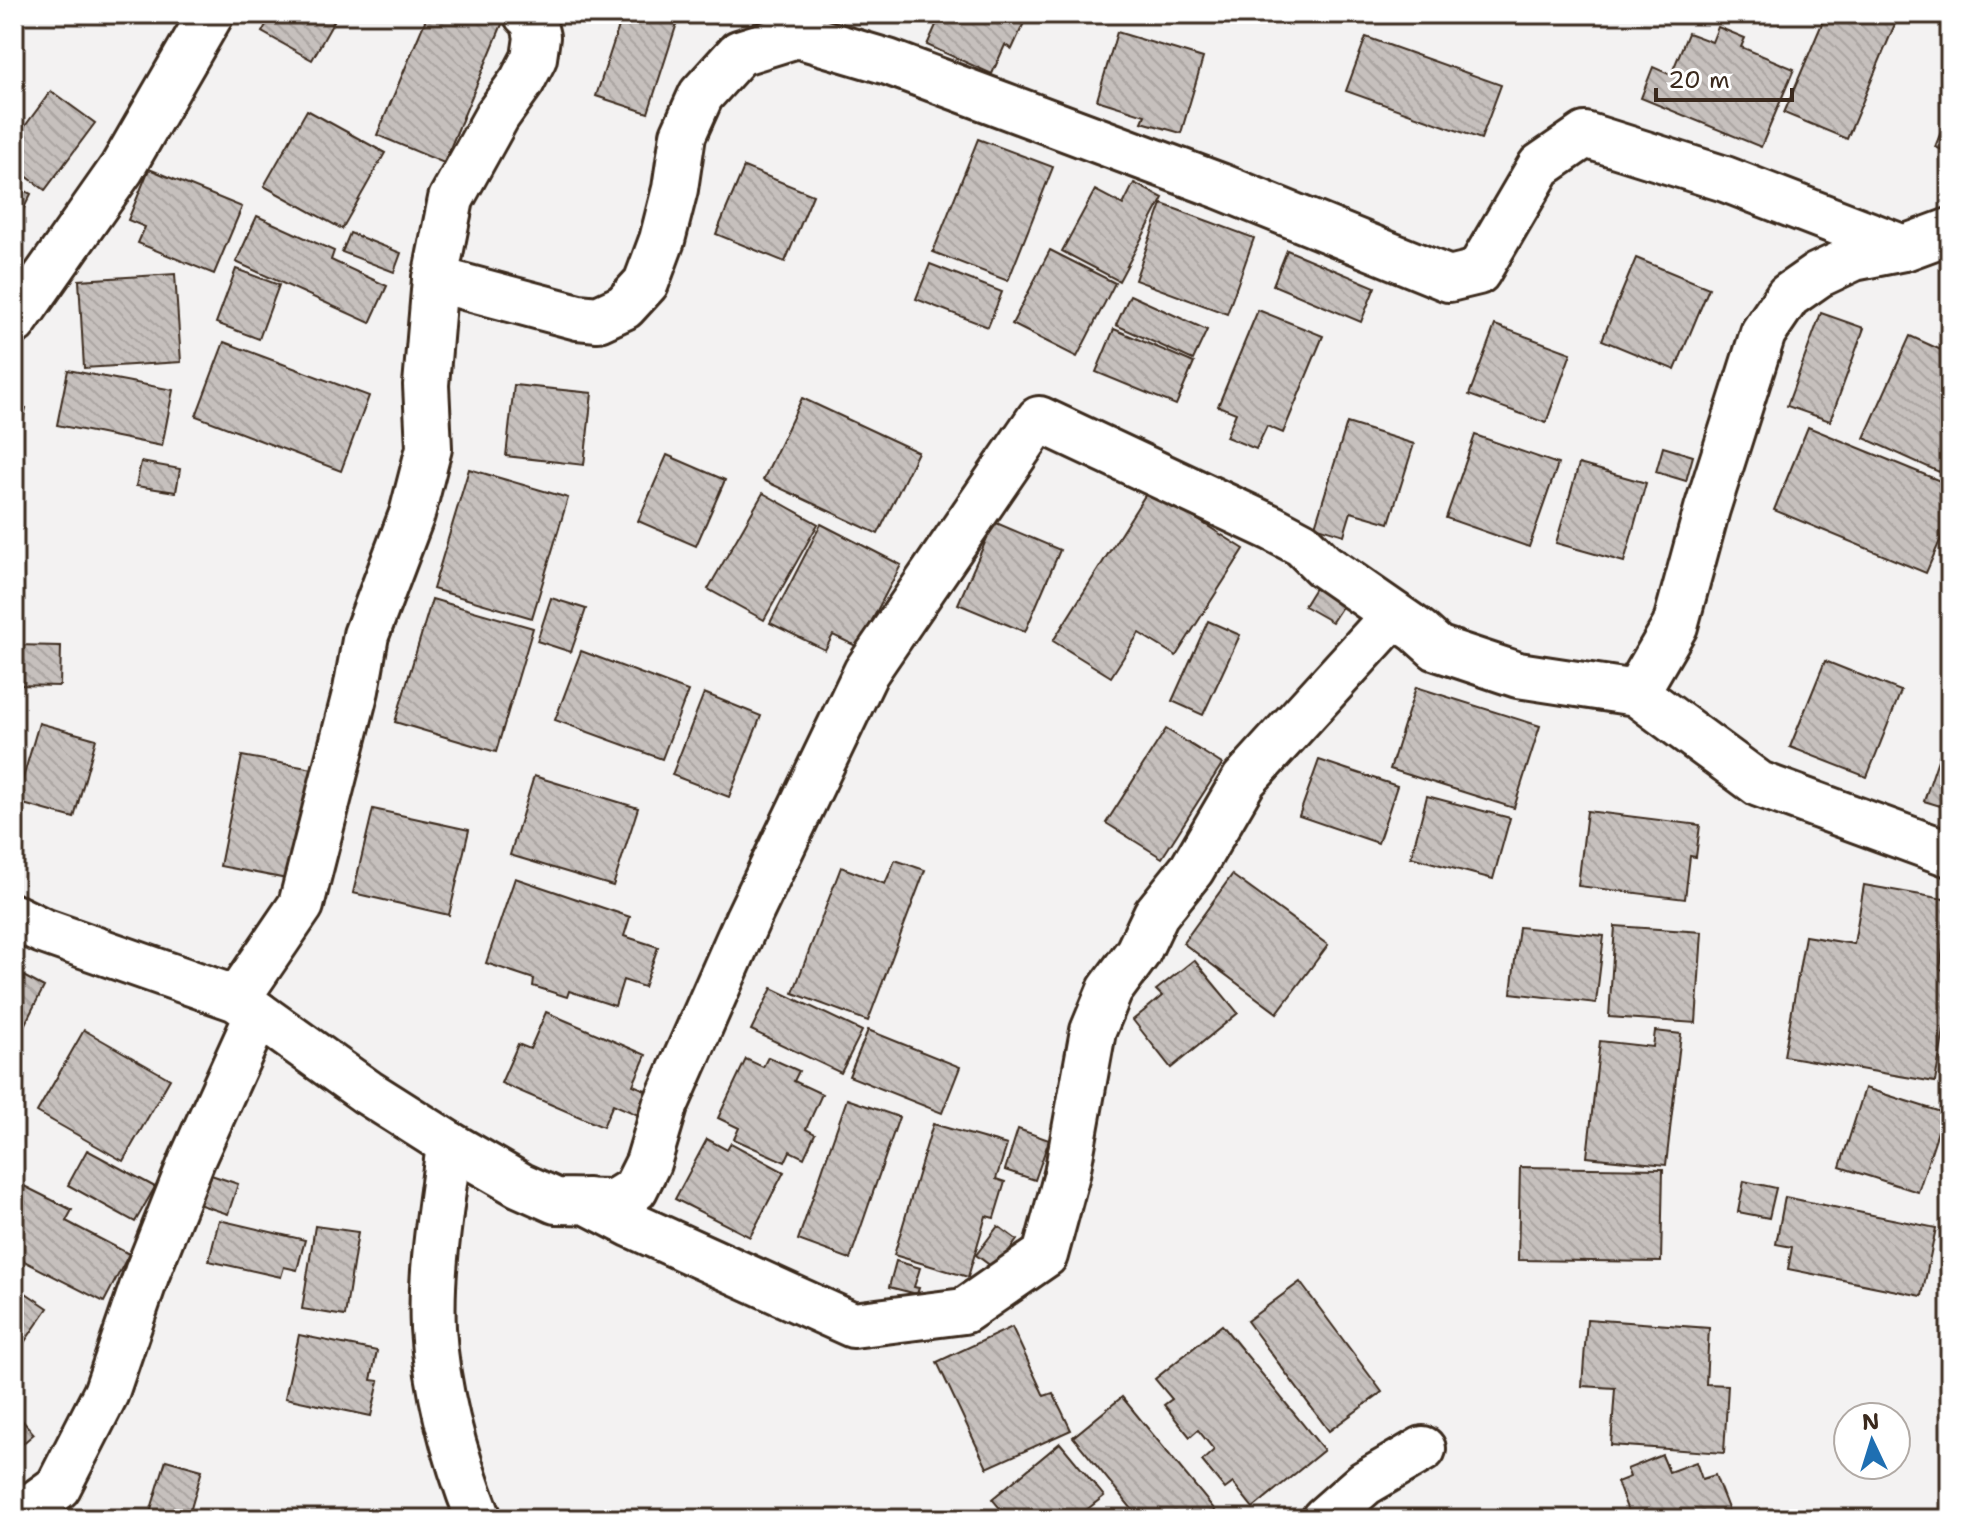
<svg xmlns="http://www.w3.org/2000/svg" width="1964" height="1533" viewBox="0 0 1964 1533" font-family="'Shantell Sans',sans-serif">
<defs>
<pattern id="building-back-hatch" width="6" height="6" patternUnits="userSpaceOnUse" patternTransform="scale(2)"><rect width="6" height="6" fill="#c6c0bd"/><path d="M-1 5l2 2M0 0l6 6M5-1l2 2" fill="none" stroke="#aba5a2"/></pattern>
</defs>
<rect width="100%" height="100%" fill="#f3f2f2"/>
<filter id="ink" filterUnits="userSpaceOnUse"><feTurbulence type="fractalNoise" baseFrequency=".0125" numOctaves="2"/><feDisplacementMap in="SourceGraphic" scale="16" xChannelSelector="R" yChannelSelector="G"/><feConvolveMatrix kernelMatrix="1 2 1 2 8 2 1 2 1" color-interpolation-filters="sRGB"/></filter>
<g filter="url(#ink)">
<!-- building -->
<g fill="url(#building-back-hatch)" stroke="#3b2a1e" stroke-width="2">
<path d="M272 14H338L312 60 262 32Z"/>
<path d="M428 14H497L505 17 444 163 377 135Z"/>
<path d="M623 14H680L648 113 596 96Z"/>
<path d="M691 14H720L716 24Z"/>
<path d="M941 14H1028L1012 49 1005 45 992 74 927 45Z"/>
<path d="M1826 14H1870L1895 24 1847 139 1784 113Z"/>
<path d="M1718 27 1745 38 1741 47 1794 69 1761 147 1641 98 1653 67 1671 75 1688 33 1712 42Z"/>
<path d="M1117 32 1203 58 1181 133 1142 122 1145 115 1097 100Z"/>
<path d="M1366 37 1501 85 1481 139 1346 91Z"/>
<path d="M51 91 95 123 45 190 14 167V141Z"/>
<path d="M307 110 385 153 342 229 264 186Z"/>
<path d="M1949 112H1950V153L1935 147Z"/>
<path d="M978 139 1053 167 1008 281 933 252Z"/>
<path d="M744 167 813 195 785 262 716 234Z"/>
<path d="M149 169 242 207 214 274 138 243 145 227 128 220Z"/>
<path d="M1134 183 1163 198 1119 281 1062 251 1095 190 1123 205Z"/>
<path d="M14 185 31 194 14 228Z"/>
<path d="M1162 204 1254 238 1227 314 1135 280Z"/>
<path d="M257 216 334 251 331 260 387 286 370 323 236 262Z"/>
<path d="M350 233 401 253 394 272 342 252Z"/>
<path d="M1050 250 1115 283 1077 357 1012 324Z"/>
<path d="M1287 250 1375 287 1361 322 1273 285Z"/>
<path d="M1636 258 1709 288 1675 370 1602 340Z"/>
<path d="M930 264 1002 292 988 327 916 299Z"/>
<path d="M236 269 279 285 259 339 216 323Z"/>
<path d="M175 274 181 362 84 368 79 280Z"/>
<path d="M1130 295 1207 330 1193 360 1116 325Z"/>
<path d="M1258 310 1323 336 1283 433 1267 426 1256 449 1226 437 1236 413 1218 406Z"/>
<path d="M1821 313 1864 328 1830 421 1787 406Z"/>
<path d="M1495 325 1571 353 1546 423 1469 395Z"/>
<path d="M1114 329 1194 363 1176 405 1096 372Z"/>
<path d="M1910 336 1950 354V449L1939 472 1864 438Z"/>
<path d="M224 342 369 396 341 471 196 416Z"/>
<path d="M68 370 173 390 162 446 57 425Z"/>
<path d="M514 385 592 393 584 465 506 456Z"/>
<path d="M802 398 918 452 878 534 763 480Z"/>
<path d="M14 405 26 408 21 427 14 425Z"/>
<path d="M1347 423 1414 444 1389 523 1351 512 1344 535 1315 526Z"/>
<path d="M1808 427 1950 485V518L1926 573 1774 510Z"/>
<path d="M1475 435 1558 464 1529 547 1446 518Z"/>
<path d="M1663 447 1693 456 1686 481 1656 472Z"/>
<path d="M667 455 725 480 696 546 638 521Z"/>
<path d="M141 462 180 469 176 492 136 486Z"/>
<path d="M1579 464 1646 483 1624 562 1556 543Z"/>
<path d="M469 469 568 498 532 618 433 589Z"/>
<path d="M1149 489 1244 549 1176 656 1139 633 1111 677 1053 641Z"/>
<path d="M763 493 818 524 764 620 708 589Z"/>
<path d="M994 522 1060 550 1025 632 958 604Z"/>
<path d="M821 524 901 565 858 647 833 635 825 650 770 623Z"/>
<path d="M1315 588 1343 605 1332 622 1304 606Z"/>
<path d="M551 598 586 609 571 652 537 641Z"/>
<path d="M432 599 533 628 496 752 395 722Z"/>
<path d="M1208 621 1240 635 1203 715 1172 701Z"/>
<path d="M14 645 61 646 60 686 14 685Z"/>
<path d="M581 651 688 691 662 759 555 720Z"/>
<path d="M1825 661 1901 691 1867 777 1790 747Z"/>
<path d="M1416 687 1540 726 1514 808 1390 769Z"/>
<path d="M704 693 761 716 729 797 672 775Z"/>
<path d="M39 723 96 739 74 818 16 802Z"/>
<path d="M1950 724V809L1924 801Z"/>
<path d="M1166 729 1222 764 1162 858 1106 823Z"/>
<path d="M242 756 313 769 292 880 220 866Z"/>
<path d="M1319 760 1397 786 1378 843 1299 816Z"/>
<path d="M534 776 638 808 613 886 510 855Z"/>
<path d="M1427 796 1510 818 1493 879 1411 857Z"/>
<path d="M373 809 469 830 449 915 353 893Z"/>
<path d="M1587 811 1700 825 1696 857 1690 856 1685 899 1578 886Z"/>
<path d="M895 860 925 870 868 1021 793 993 841 867 885 884Z"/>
<path d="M1232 875 1328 945 1277 1013 1183 943Z"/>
<path d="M515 878 630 917 624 936 658 947 644 987 623 980 615 1006 569 991 567 997 533 986 534 979 486 963Z"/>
<path d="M1864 885 1950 900 1940 969 1950 971V996L1935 1082 1784 1056 1805 936 1854 944Z"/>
<path d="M1615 926 1702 932 1696 1023 1609 1017Z"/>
<path d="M1519 927 1604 936 1596 1003 1511 993Z"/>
<path d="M1194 960 1238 1013 1171 1068 1133 1020 1162 996 1156 990Z"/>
<path d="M14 971 44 987 14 1045Z"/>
<path d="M772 988 862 1031 841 1073 751 1030Z"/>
<path d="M546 1012 646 1055 633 1085 648 1091 638 1115 613 1104 603 1127 501 1083 518 1044 530 1049Z"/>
<path d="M84 1030 170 1079 123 1161 37 1112Z"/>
<path d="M868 1030 960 1067 942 1113 849 1076Z"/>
<path d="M1655 1031 1681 1034 1666 1165 1587 1157 1600 1041 1653 1047Z"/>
<path d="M768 1057 799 1071 794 1081 822 1094 806 1129 815 1134 804 1158 790 1151 785 1162 734 1139 739 1128 718 1118 746 1059 763 1067Z"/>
<path d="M1865 1088 1944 1113 1918 1192 1840 1167Z"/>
<path d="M847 1099 899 1117 850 1259 798 1240Z"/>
<path d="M933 1124 1007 1145 996 1179 1005 1182 994 1218 986 1216 968 1277 894 1255Z"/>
<path d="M1018 1129 1049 1140 1035 1180 1005 1170Z"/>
<path d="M707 1139 727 1150 731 1143 784 1172 750 1237 675 1199Z"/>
<path d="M87 1150 155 1187 135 1222 68 1185Z"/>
<path d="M1520 1167 1663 1169 1661 1262 1518 1260Z"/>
<path d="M205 1173 238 1184 228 1214 195 1203Z"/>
<path d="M14 1181 72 1210 66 1221 129 1254 104 1302 14 1256Z"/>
<path d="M1744 1181 1776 1188 1769 1218 1738 1212Z"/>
<path d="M1785 1197 1936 1228 1922 1296 1788 1269 1792 1247 1776 1244Z"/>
<path d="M219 1220 305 1240 297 1270 284 1267 281 1277 209 1261Z"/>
<path d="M315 1226 358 1232 345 1316 302 1309Z"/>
<path d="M998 1226 1017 1240 995 1269 976 1255Z"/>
<path d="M896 1261 920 1268 914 1287 919 1288 917 1294 889 1287Z"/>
<path d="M1300 1282 1382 1392 1329 1431 1247 1321Z"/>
<path d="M14 1285 48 1308 14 1357Z"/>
<path d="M1587 1319 1709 1328 1706 1384 1728 1385 1724 1453 1611 1445 1615 1388 1582 1386Z"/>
<path d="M1222 1325 1324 1450 1253 1508 1233 1483 1225 1489 1202 1461 1214 1450 1198 1430 1190 1437 1164 1405 1172 1399 1155 1379Z"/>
<path d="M1012 1327 1044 1396 1053 1393 1071 1430 987 1468 937 1362Z"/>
<path d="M299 1335 377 1351 371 1380 379 1381 371 1416 285 1398Z"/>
<path d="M1122 1397 1215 1510 1204 1519H1140L1073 1437Z"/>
<path d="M14 1411 34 1434 14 1451Z"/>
<path d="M1060 1443 1104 1496 1075 1519H1009L992 1499Z"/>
<path d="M1662 1455 1669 1472 1696 1462 1702 1479 1715 1475 1732 1519H1631L1617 1482 1630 1477 1627 1469Z"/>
<path d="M166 1460 202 1470 188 1519H148Z"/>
<path d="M377 1509 380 1519H351L350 1517Z"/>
</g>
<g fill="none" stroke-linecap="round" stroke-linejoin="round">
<defs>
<g id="minor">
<path d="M435 279 578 317 598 319 624 307 646 283 662 240 675 189 683 135 701 95 739 53 797 35 888 62 998 103 1220 186 1449 279 1478 272 1540 166 1585 135 1725 179 1904 248"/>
<path d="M14 322 122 168 211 14"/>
<path d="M1636 693 1675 626 1707 509 1763 333 1788 296 1818 275 1854 258 1904 248 1950 231"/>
<path d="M14 917 43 931 237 999 367 1092 449 1144 520 1185 556 1201 614 1202 635 1189 648 1163 665 1106 748 918 866 672 1039 419 1272 528 1302 544 1323 565 1418 631 1437 648 1518 675 1636 693 1759 784 1950 854"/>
<path d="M237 999 301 905 356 690 366 635 412 514 429 448 426 385 435 279 451 199 497 116 522 81 534 58 537 37 533 20 526 14"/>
<path d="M449 1144C442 1205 430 1267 433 1328 437 1395 455 1458 479 1519"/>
<path d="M586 1201 632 1225 853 1325 964 1311 1045 1255 1067 1174 1093 1031 1110 990 1138 952 1156 914 1192 869 1244 780 1394 615"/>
<path d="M14 1519 58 1487 106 1393 147 1273 192 1160 258 1014"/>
<path d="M1324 1519 1365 1483 1423 1449"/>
</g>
</defs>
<!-- minor casing -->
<use href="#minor" stroke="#3b2a1e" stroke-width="50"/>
<!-- minor -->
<use href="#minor" stroke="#fff" stroke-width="44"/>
</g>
</g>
<!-- margin -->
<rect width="1964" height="1533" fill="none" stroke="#fff" stroke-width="48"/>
<rect x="24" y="24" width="1916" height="1485" fill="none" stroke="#3b2a1e" stroke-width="3" filter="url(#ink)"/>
<!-- north arrow -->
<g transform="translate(1872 1441) rotate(356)"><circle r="38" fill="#ffffff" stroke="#b1aaa5" stroke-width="2"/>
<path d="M0-6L14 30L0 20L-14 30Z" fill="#1f6fb2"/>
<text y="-12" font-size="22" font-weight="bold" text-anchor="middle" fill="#3b2a1e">N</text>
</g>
<!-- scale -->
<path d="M1656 88v12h136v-12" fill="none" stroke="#3b2a1e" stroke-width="4"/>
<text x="1668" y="88" font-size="24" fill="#3b2a1e" stroke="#ffffff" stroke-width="6" paint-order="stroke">20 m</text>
</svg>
